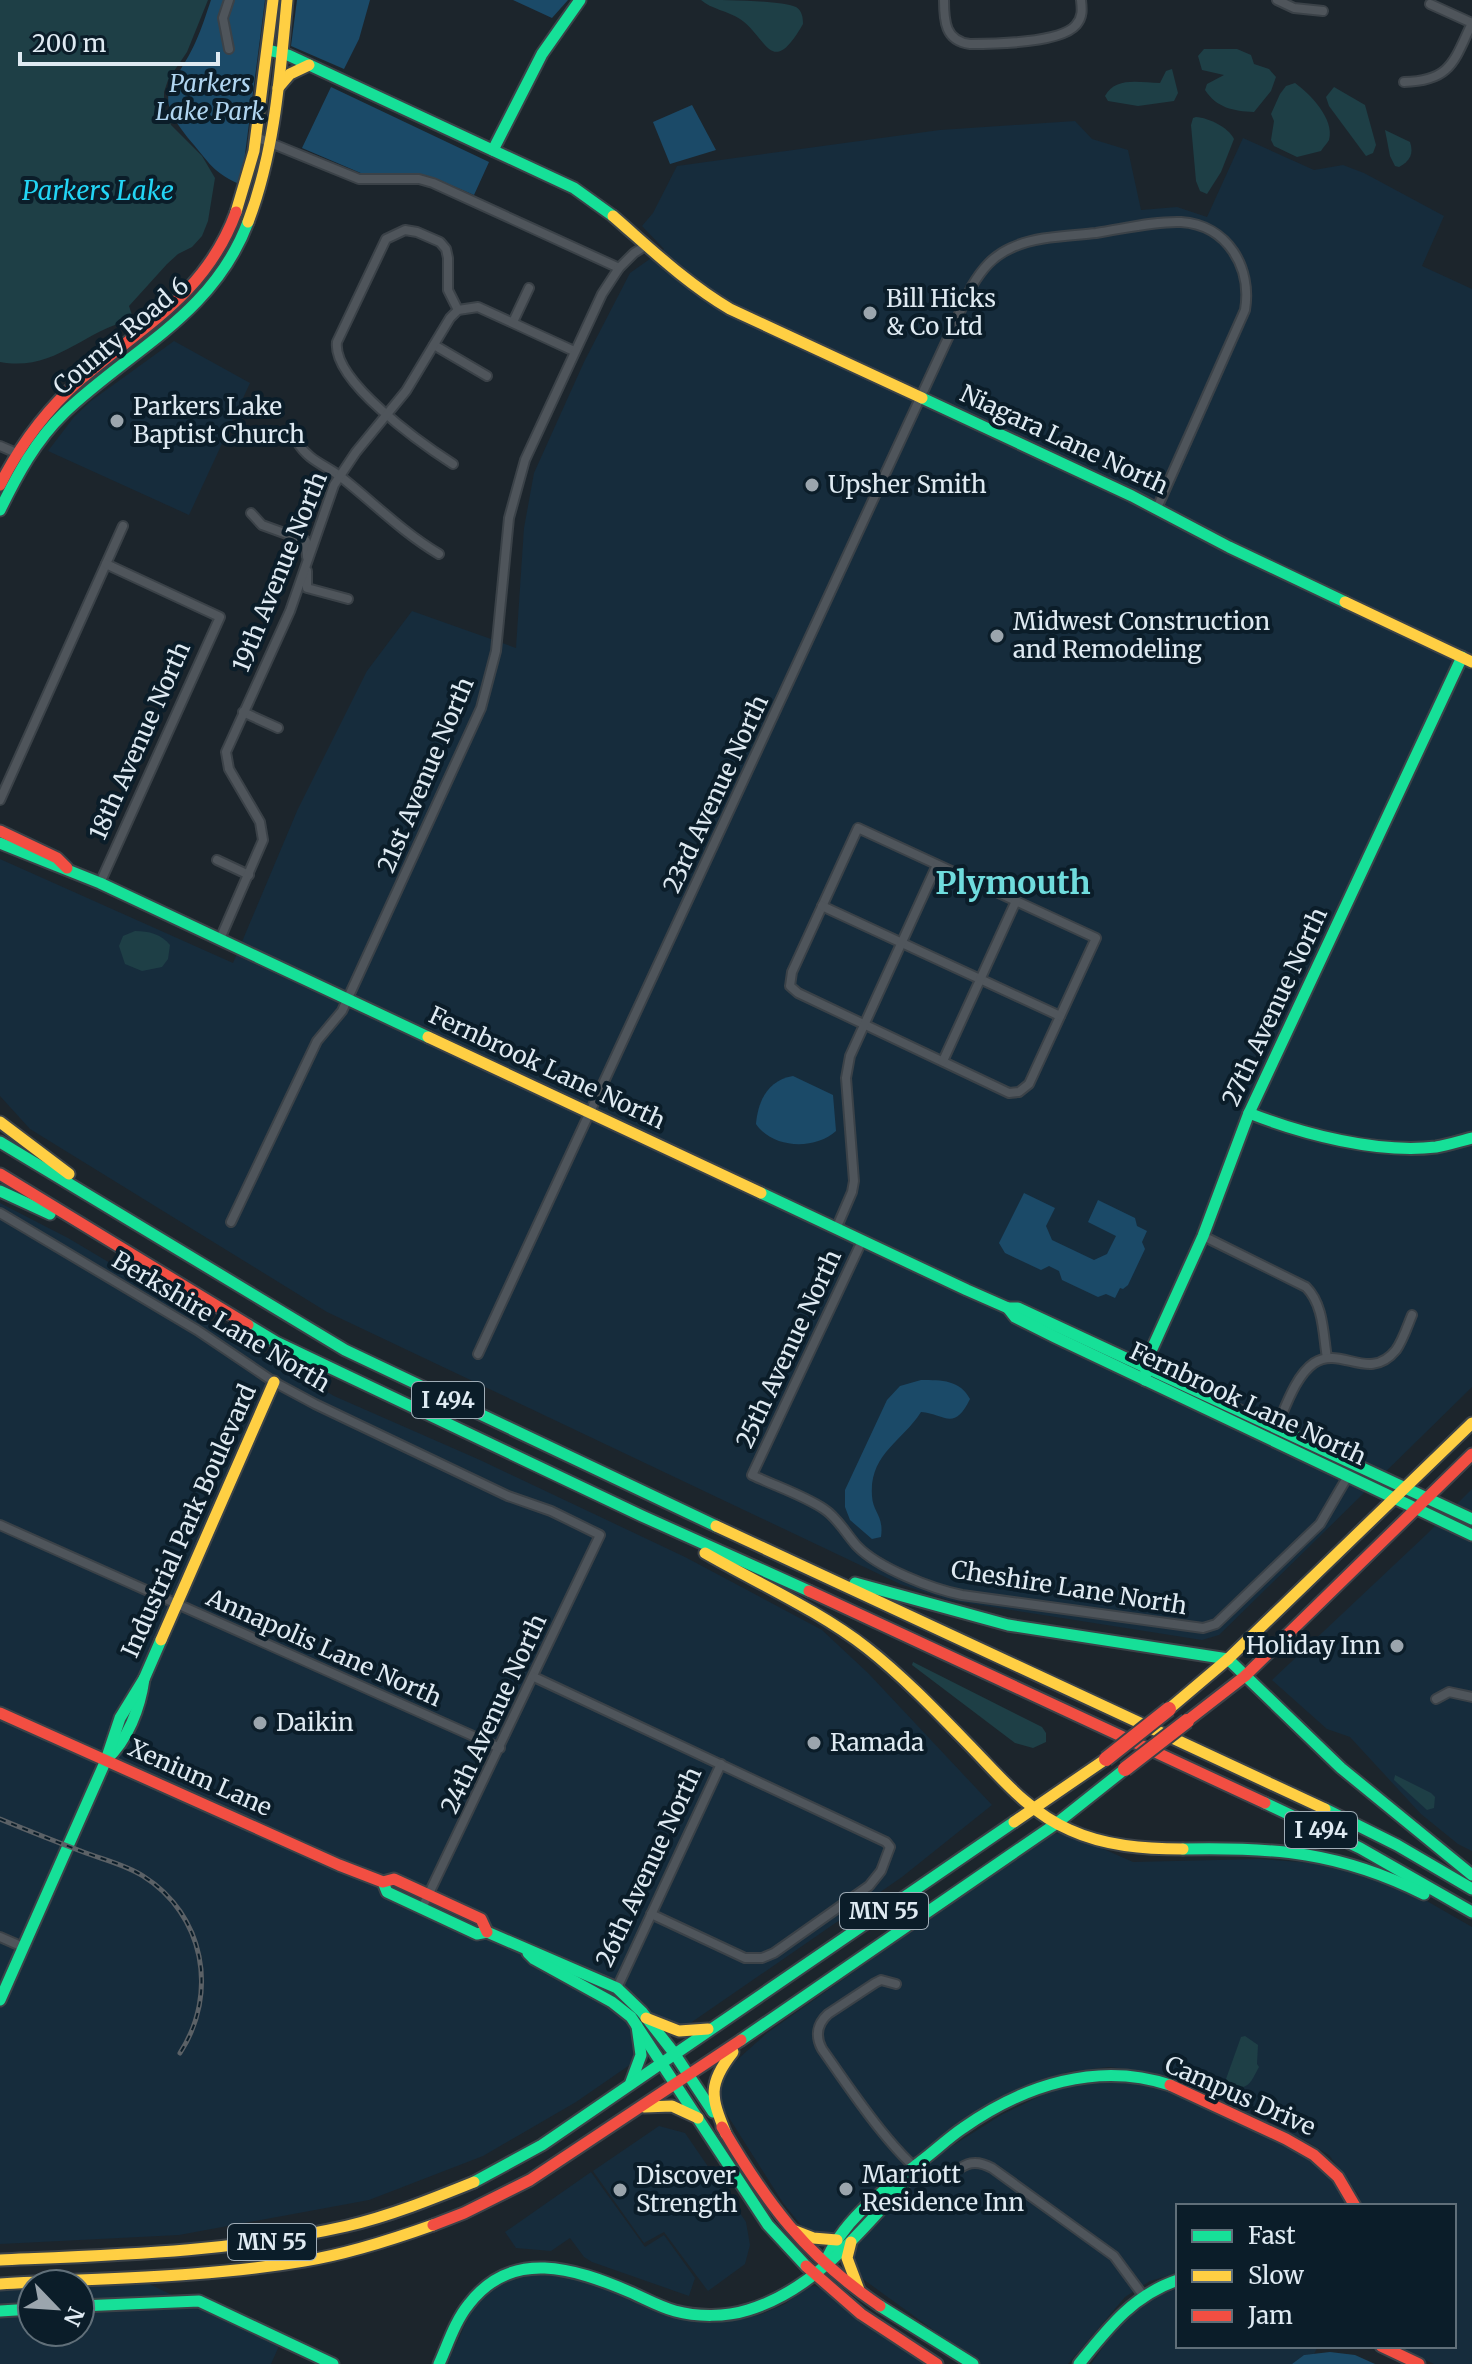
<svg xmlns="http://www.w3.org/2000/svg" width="1472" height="2364" viewBox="0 0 1472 2364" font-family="Merriweather,serif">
<rect width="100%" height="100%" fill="#1c252c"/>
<!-- built -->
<g fill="#162c3c">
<path d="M1075 121 1092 139 1128 150 1141 210 1177 207 1207 217 1243 138 1314 170 1343 165 1364 173 1444 216 1422 266 1472 289V1387L1219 1635 1202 1640 948 1600 900 1584 327 1312 30 1129 0 1096V859L233 963 297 811 367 671 412 611 516 648 524 528 534 473 584 362 630 273 664 249 642 226 653 213 677 166 940 130Z"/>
<path d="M174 341 250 383 189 515 48 451 74 417 91 401Z"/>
<path d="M0 1203 68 1238 334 1396 480 1460 685 1557 822 1630 868 1673 992 1805 902 1877 576 2102 483 2156 369 2200 179 2235 0 2244Z"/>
<path d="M1472 1489V1851L1458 1844 1421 1814 1350 1737 1327 1729 1272 1680 1427 1534Z"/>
<path d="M1065 1832 1133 1862 1259 1859 1327 1864 1362 1873 1413 1893 1472 1927V2364H1434L1396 2346H1454V2206H1362L1358 2194 1329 2155 1306 2141 1172 2079 1144 2071 1109 2067 1073 2071 1037 2081 1002 2097 927 2148 835 2233 826 2237 815 2235 804 2229 783 2203 719 2102V2076L767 2033 1048 1835Z"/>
<path d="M1107 2082 1146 2084 1179 2096 1304 2155 1320 2166 1337 2184 1348 2206H1178V2273L1150 2281 1125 2297 1068 2364H980L856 2274 852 2269V2249L856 2241 902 2190 941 2153 1001 2115 1046 2093 1071 2086Z"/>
<path d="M659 2126 685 2133 746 2222 750 2245 745 2264 708 2291 664 2232 644 2243 593 2171Z"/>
<path d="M591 2172 645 2247 664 2235 695 2278 689 2296 592 2262 584 2257 570 2238 551 2251 516 2248 505 2232Z"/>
<path d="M540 2273 561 2274 696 2319H743L762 2314 785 2304 807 2287 815 2286 825 2290 876 2331 926 2364H447L469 2316 482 2299 500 2284 516 2277Z"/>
<path d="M145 2282 279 2346 271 2364H0V2290L32 2289V2332H80V2286Z"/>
<path d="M1178 2288V2346H1318L1314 2354 1304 2355 1292 2364H1091L1118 2326 1133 2310 1152 2298Z"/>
</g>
<!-- green -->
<g fill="#1b4a68">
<path d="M211 0H265L241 185C215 173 212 167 194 145 148 91 173 92 196 41 202 28 206 14 211 0Z"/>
<path d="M297 0H370L359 39 344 69 291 46Z"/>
<path d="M513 0H568L552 18Z"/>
<path d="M331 87 489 162 474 195 432 177 363 174 302 148Z"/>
<path d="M692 105 716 150 670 164 653 122Z"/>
<path d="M793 1076 833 1095 836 1131C815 1150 773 1149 756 1124 758 1101 768 1080 793 1076Z"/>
<path d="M1024 1193 1055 1208 1046 1226 1052 1240 1094 1260 1107 1254 1116 1236 1088 1222 1098 1200 1135 1218 1137 1226 1147 1231 1142 1242 1145 1249 1128 1285 1123 1289 1120 1288 1115 1298 1106 1294 1098 1297 1062 1280 1059 1271 1049 1266 1041 1270 1005 1253 999 1243Z"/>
<path d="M921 1380C942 1380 960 1380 970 1399 954 1432 945 1414 921 1412 902 1442 869 1454 872 1496 873 1513 884 1515 881 1537L872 1539 850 1520 845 1507V1490L887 1400 900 1386Z"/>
<path d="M1330 2352 1355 2355 1375 2364H1292L1304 2355Z"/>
</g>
<!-- water -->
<g fill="#1e3f46">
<path d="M0 0H208L187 52 168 80 164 92V107L171 125 202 156 215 178 208 221 202 236 192 247 178 254 167 264 129 306 132 315 130 320C82 332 54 372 0 362Z"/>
<path d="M701 0C724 0 778 0 796 7 802 11 803 17 803 24 771 80 767 37 740 19 728 11 711 9 701 0Z"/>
<path d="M1204 49H1237L1251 55 1254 64 1269 69 1276 77 1271 91 1254 112C1233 111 1217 108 1205 90L1207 84 1224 75 1202 70 1198 56Z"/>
<path d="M1172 69 1178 93 1174 101 1138 106 1108 101 1105 96C1116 76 1140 83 1160 83L1166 71Z"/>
<path d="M1295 83C1310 94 1335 119 1329 140 1327 144 1323 147 1321 151L1297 157 1274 146 1271 140 1274 121 1271 114 1280 94 1286 86Z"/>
<path d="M1334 87 1365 105 1376 145 1373 153 1366 156 1329 106 1326 97Z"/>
<path d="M1196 117C1209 118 1228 127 1234 139L1221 172 1207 194 1200 191 1196 181 1191 125 1193 118Z"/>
<path d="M1385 130 1410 142C1414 154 1410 161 1399 167L1395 166 1390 156Z"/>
<path d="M135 931C149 931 161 934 170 945L168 959 162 967 142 971 125 964 119 946 123 936Z"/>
<path d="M913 1662 1042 1727 1046 1733V1742L1033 1748 1015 1743 912 1665Z"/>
<path d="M1395 1775 1431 1793 1435 1797 1434 1808 1427 1810 1394 1780Z"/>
<path d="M1245 2036 1258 2045 1257 2064 1259 2067C1251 2081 1250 2090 1232 2087L1226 2079 1241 2037Z"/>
</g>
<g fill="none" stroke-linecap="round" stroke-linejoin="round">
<defs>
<g id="street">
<path d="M229 0 223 18 229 49"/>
<path d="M944 0C944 21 945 41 970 44 993 44 1061 43 1076 25 1083 17 1082 9 1081 0"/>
<path d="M1277 0 1294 8 1323 11"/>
<path d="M1430 4 1472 23"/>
<path d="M1404 82C1451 81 1454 61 1472 23"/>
<path d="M256 137 359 179H419L433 183 619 268"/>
<path d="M513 322 529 288"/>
<path d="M434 345 487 376"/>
<path d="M298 443C308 460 325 465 341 477 374 503 402 532 439 554"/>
<path d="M0 446 21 455"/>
<path d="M453 464C422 444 332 381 337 342L386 239 405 230 417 232 440 242 446 249 448 258V290L458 310"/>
<path d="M251 513 262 525 306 541 307 557"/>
<path d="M307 571V588L348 599"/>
<path d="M243 712 278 728"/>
<path d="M0 800 123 526"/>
<path d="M858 828 1096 938 1029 1084 1019 1092 1009 1093 798 993 790 986 792 972Z"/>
<path d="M217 860 249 875"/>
<path d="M100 883 220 617 106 564"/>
<path d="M822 906 1060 1016"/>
<path d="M220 939 263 840 260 822 229 769 226 752 290 611 334 485 356 452 406 391 450 318 458 310 478 307 574 351"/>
<path d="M943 1061 1016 901"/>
<path d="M0 1213 197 1330 274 1382 315 1404 508 1496 551 1511 600 1535 422 1908"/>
<path d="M231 1222 317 1041 342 1011 481 708 496 651 509 518 525 460 602 294 619 268 634 253 645 246"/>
<path d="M836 1229 852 1192 854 1181 846 1078 850 1056 937 865"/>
<path d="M1203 1236 1306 1287C1324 1305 1323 1334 1327 1358"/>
<path d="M862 1241 752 1475C775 1486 803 1495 824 1509 838 1518 846 1534 857 1546 878 1568 932 1589 962 1595L1203 1628 1216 1624 1320 1524 1348 1476"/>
<path d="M478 1354 972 286C982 269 993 256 1011 248 1036 236 1069 236 1096 233 1123 229 1154 221 1181 222 1228 225 1252 268 1245 310L1157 508"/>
<path d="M1276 1428C1285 1409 1295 1376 1314 1363 1341 1345 1369 1383 1396 1350 1403 1340 1407 1327 1412 1315"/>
<path d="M0 1525 500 1748"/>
<path d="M534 1677 886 1842 890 1847 881 1871 869 1886 774 1953 762 1958H745L651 1914"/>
<path d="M1436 1699 1449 1692 1472 1697"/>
<path d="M0 1937 23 1947"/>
<path d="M896 1984 881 1980 875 1983 828 2014C817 2024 815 2036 822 2049 846 2083 897 2161 931 2179 957 2182 961 2151 992 2168L1114 2256 1142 2294"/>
<path d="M617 1988 721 1764"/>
</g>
<g id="fast">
<path d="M268 50 288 55 574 188 613 216"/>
<path d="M493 150 542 54 580 0"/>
<path d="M922 398 1132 496 1229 547 1345 602"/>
<path d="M0 510C17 475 36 440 64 413 131 349 213 315 248 222"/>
<path d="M0 843 100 883 428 1037"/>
<path d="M1249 1113C1302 1134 1378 1154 1436 1147 1448 1145 1460 1141 1472 1138"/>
<path d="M0 1142 345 1350 716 1526"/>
<path d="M0 1191 50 1214"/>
<path d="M761 1193 967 1290 1008 1308H1018L1472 1519"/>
<path d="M1008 1308 1015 1317 1055 1337 1472 1535"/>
<path d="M248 1325 276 1342 642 1516 809 1591"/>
<path d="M1145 1380 1147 1360 1203 1236 1249 1113 1462 657"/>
<path d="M855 1583 1008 1625 1228 1659 1341 1768 1472 1875"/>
<path d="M106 1760C128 1740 140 1708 144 1679"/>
<path d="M1265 1803 1360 1848 1472 1912"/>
<path d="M1325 1809 1397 1845 1472 1889"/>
<path d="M1183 1849C1275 1847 1340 1852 1424 1894"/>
<path d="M383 1882 387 1892 477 1934 487 1932 617 1988 642 2012 674 2053 713 2112"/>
<path d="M528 1953 534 1959 612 2002 631 2017 768 2225 806 2266"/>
<path d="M0 2000 106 1760 120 1718 144 1679 161 1640"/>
<path d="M741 2040 1057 1823 1125 1769"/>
<path d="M631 2082 641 2055 637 2026"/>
<path d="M474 2182 542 2145 1014 1822"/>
<path d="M825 2263C843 2219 884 2190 920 2162 935 2151 948 2138 963 2128 1024 2085 1098 2061 1170 2085"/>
<path d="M80 2306 199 2301 333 2364"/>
<path d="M880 2306 973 2364"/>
<path d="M0 2311 32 2309"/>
<path d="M439 2364C448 2344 455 2321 469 2304 512 2248 574 2268 630 2292 644 2298 660 2307 675 2311 697 2317 726 2317 748 2310 815 2290 862 2230 907 2180L914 2168"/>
<path d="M1079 2364C1108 2328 1133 2295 1178 2280"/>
</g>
<g id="slow">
<path d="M278 88 290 74 309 65"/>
<path d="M236 212 254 151 273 0"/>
<path d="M613 216C651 249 686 283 730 309L922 398"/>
<path d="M248 222C275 151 280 75 287 0"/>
<path d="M1345 602 1472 662"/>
<path d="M428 1037 761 1193"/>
<path d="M0 1122 69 1174"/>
<path d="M716 1526 1325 1809"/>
<path d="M705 1553C759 1584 818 1610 867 1648 905 1678 939 1714 973 1749 1002 1779 1030 1813 1070 1830 1105 1846 1144 1849 1183 1849"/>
<path d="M161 1640 274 1382"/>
<path d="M1228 1659 1472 1423"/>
<path d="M1169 1709 1228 1659"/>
<path d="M1014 1822 1106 1759"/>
<path d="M646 2018 679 2031 708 2029"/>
<path d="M644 2107 672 2106 698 2118"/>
<path d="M726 2134C711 2097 707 2085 733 2052"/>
<path d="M795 2231 813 2238 837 2240"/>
<path d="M851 2242 847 2258 859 2290"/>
<path d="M0 2260C116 2255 233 2252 347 2226 390 2216 432 2199 474 2182"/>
<path d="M0 2284C101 2278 204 2278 304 2261 348 2254 391 2240 433 2225"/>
</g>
<g id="jam">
<path d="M0 485C20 445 47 409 81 379 143 326 206 294 236 212"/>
<path d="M0 831 57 858 67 868"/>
<path d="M0 1174 248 1325"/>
<path d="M809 1591 1265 1803"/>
<path d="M1245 1676 1472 1454"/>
<path d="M0 1713 339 1865 383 1882 394 1879 481 1919 487 1932"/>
<path d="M1187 1721 1245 1676"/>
<path d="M1170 2085 1286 2139 1314 2155 1338 2177 1355 2206"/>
<path d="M722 2127C767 2204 805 2255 880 2306"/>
<path d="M433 2225 464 2213 530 2180 741 2040"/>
<path d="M806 2266 861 2314 937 2364"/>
<path d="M1381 2346 1419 2364"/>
</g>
</defs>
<!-- street casing -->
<use href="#street" stroke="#3b4248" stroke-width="12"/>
<!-- fast casing -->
<use href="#fast" stroke="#3b4248" stroke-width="15"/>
<!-- slow casing -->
<use href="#slow" stroke="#3b4248" stroke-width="15"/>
<!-- jam casing -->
<use href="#jam" stroke="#3b4248" stroke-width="15"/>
<!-- street -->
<use href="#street" stroke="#4f555b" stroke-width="8"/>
<!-- fast -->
<use href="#fast" stroke="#16e098" stroke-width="11"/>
<!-- slow -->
<use href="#slow" stroke="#ffcf43" stroke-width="11"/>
<!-- jam -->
<use href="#jam" stroke="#f24e42" stroke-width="11"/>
<defs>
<path id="rail" d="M0 1819C29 1831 57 1842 86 1853 105 1860 126 1865 143 1876 204 1914 219 1993 180 2053"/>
</defs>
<!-- rail casing -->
<use href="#rail" stroke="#5b6166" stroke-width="5"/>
<!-- rail -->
<use href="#rail" stroke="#0b1d29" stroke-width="2" stroke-dasharray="6" stroke-linecap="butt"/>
<defs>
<g id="jam-bridge">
<path d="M1106 1759 1169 1709"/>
<path d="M1125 1769 1187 1721"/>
</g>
</defs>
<!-- jam-bridge casing -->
<use href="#jam-bridge" stroke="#3b4248" stroke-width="18" stroke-linecap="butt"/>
<!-- jam-bridge -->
<use href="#jam-bridge" stroke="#f24e42" stroke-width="14"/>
</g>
<!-- markers -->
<g fill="#9ba5ad" stroke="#0b1d29" stroke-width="3">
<circle cx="870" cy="313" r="8"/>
<circle cx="117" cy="421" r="8"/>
<circle cx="812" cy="485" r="8"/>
<circle cx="997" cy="636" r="8"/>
<circle cx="1397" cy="1646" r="8"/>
<circle cx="260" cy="1723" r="8"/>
<circle cx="814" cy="1743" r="8"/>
<circle cx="846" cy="2189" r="8"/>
<circle cx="620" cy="2190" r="8"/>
</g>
<g text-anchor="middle" stroke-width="8" stroke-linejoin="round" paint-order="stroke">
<!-- shield labels -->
<g fill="#0b1d29" stroke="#9facb6" stroke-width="2">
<rect x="412" y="1382" width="72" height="36" rx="6"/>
<rect x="1285" y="1812" width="72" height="36" rx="6"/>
<rect x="840" y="1893" width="88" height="36" rx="6"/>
<rect x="228" y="2224" width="88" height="36" rx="6"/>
</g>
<g font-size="22" font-weight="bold" fill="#dfeaf2">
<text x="448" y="1408">I 494</text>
<text x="1321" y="1838">I 494</text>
<text x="884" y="1919">MN 55</text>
<text x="272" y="2250">MN 55</text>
</g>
<!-- park labels -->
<g font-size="24" font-style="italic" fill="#b0d5f0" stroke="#0b1d29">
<text x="210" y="92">Parkers<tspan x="210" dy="28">Lake Park</tspan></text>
</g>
<!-- poi labels -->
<g font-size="24" fill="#dfeaf2" stroke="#0b1d29" text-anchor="start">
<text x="886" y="307">Bill Hicks<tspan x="886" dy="28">&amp; Co Ltd</tspan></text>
<text x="133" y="415">Parkers Lake<tspan x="133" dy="28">Baptist Church</tspan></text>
<text x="828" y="493">Upsher Smith</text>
<text x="1013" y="630">Midwest Construction<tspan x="1013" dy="28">and Remodeling</tspan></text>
<text x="1381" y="1654" text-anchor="end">Holiday Inn</text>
<text x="276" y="1731">Daikin</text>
<text x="830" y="1751">Ramada</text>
<text x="862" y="2183">Marriott<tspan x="862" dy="28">Residence Inn</tspan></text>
<text x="636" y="2184">Discover<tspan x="636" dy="28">Strength</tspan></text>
</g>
<!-- street labels -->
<g font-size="24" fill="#dfeaf2" stroke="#0b1d29">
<text transform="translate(121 336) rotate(-40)" y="8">County Road 6</text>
<text transform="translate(1064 440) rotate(25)" y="8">Niagara Lane North</text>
<text transform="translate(280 572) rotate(-68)" y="8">19th Avenue North</text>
<text transform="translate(140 741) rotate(-66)" y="8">18th Avenue North</text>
<text transform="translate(426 775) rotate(-67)" y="8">21st Avenue North</text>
<text transform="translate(716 794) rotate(-65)" y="8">23rd Avenue North</text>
<text transform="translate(1275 1007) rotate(-65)" y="8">27th Avenue North</text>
<text transform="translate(547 1068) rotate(25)" y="8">Fernbrook Lane North</text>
<text transform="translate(221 1322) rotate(31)" y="8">Berkshire Lane North</text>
<text transform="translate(789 1349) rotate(-65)" y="8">25th Avenue North</text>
<text transform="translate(1248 1404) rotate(25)" y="8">Fernbrook Lane North</text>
<text transform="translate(189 1521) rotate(-66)" y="8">Industrial Park Boulevard</text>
<text transform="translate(1069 1588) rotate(9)" y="8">Cheshire Lane North</text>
<text transform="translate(324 1648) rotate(24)" y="8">Annapolis Lane North</text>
<text transform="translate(494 1714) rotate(-65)" y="8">24th Avenue North</text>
<text transform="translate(200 1778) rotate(24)" y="8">Xenium Lane</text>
<text transform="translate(649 1867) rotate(-65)" y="8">26th Avenue North</text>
<text transform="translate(1240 2096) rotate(24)" y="8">Campus Drive</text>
</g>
<!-- water labels -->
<g font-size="26" font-style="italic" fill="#23d5f5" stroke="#0b1d29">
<text x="98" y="200">Parkers Lake</text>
</g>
<!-- district labels -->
<g font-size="32" font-weight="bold" fill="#6fdcdd" stroke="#0b1d29">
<text x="1013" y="894">Plymouth</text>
</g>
</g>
<!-- legend -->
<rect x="1176" y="2204" width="280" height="144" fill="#0b1d29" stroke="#606f79" stroke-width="2"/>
<rect x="1192" y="2230" width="40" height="12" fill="#16e098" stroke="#606f79" stroke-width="2"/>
<text x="1248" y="2244" font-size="24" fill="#dfeaf2">Fast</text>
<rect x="1192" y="2270" width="40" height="12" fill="#ffcf43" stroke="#606f79" stroke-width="2"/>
<text x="1248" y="2284" font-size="24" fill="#dfeaf2">Slow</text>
<rect x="1192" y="2310" width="40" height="12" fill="#f24e42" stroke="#606f79" stroke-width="2"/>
<text x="1248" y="2324" font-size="24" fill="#dfeaf2">Jam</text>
<!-- north arrow -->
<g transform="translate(56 2308) rotate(115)"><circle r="38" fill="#0b1d29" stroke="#606f79" stroke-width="2"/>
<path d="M0-6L14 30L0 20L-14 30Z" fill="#9ba5ad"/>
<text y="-12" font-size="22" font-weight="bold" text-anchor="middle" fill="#dfeaf2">N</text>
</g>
<!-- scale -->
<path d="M20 52v12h198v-12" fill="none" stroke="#dfeaf2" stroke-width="4"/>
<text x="32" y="52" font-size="24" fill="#dfeaf2" stroke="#0b1d29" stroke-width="6" paint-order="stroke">200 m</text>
</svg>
